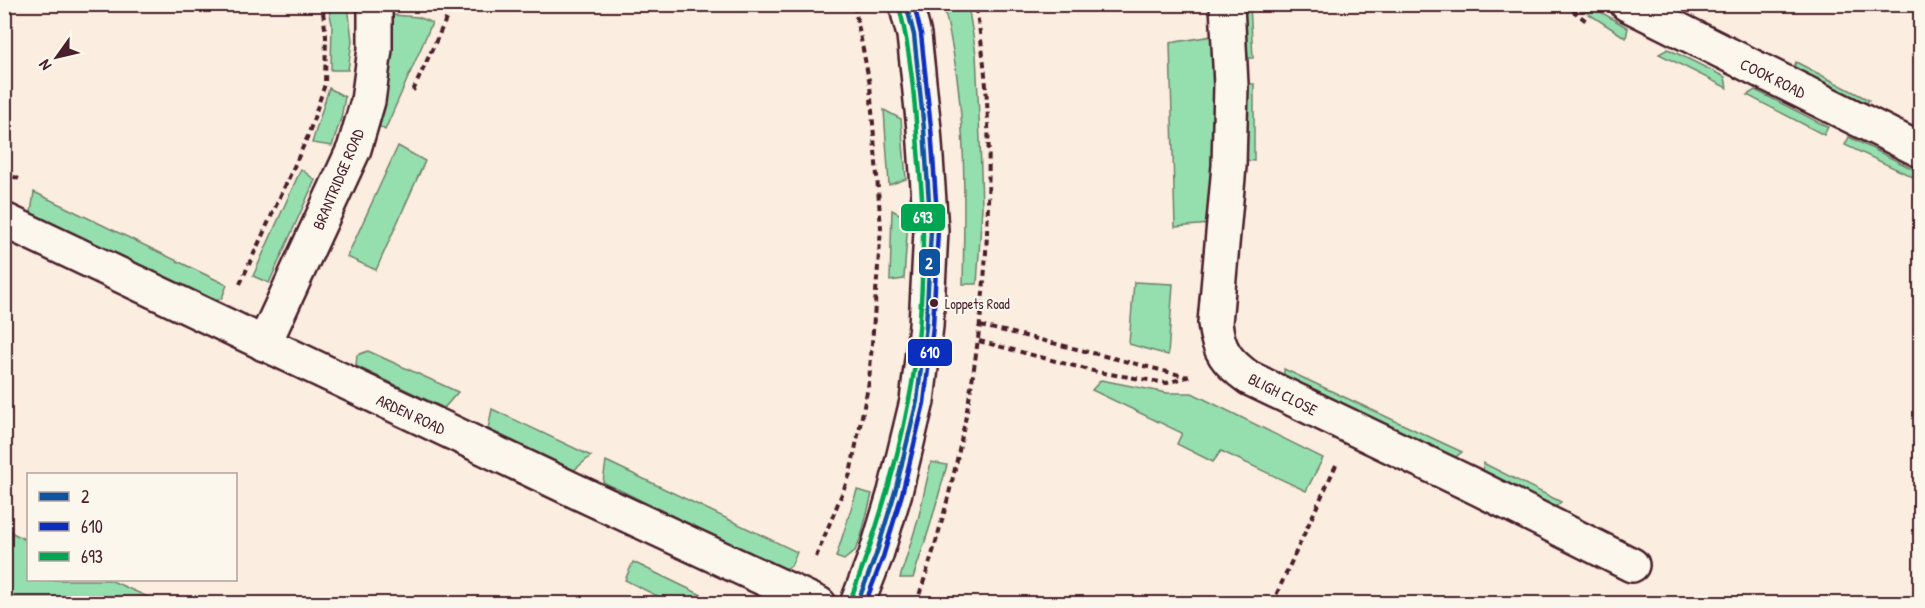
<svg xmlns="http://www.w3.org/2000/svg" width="1925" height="608" viewBox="0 0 1925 608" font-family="'Patrick Hand',sans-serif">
<rect width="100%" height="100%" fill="#fbeddf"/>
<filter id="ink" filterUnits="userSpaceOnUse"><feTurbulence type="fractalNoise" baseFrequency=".0167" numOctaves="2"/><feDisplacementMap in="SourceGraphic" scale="12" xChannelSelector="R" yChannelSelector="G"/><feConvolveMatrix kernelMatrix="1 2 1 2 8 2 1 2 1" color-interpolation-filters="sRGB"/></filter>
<g filter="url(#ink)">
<!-- green -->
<g fill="#95dfae" stroke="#707f6c" stroke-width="1.5">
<path d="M328 5H348L352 41 348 70H331L332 24Z"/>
<path d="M943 5H968L976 54 980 139 982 207 977 284H963C965 191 967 95 943 5Z"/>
<path d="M1240 5H1250L1253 58H1244Z"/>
<path d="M1575 5H1589L1628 28 1626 38Z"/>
<path d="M393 15 418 17 432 23 385 130 377 125C390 84 393 67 387 23Z"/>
<path d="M1218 35 1211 224 1175 227 1170 43Z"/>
<path d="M1668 49 1725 77 1727 88 1659 54Z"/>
<path d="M1796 62 1869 100 1864 107 1792 72Z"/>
<path d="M1245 84H1254V161L1244 160Z"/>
<path d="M329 88 345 97 341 118 332 146 312 143Z"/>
<path d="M1755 90 1828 127 1824 135 1747 95Z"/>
<path d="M884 110 901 119 906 179 889 185Z"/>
<path d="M1849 137 1917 171 1915 178 1845 145Z"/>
<path d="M398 146 425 161 376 270 347 257Z"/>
<path d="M301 169 315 180 269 283 253 276Z"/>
<path d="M34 192 227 285 222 298 216 301 31 213Z"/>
<path d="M892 210 908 219 904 279 890 281Z"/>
<path d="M1134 282 1173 284 1168 355 1129 344Z"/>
<path d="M368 351 458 392 444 408 356 366 357 355Z"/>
<path d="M1284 369 1462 452 1452 460 1284 378Z"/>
<path d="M1101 380 1167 393H1192L1323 458 1306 491 1221 451 1213 462 1177 444 1182 433 1092 390Z"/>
<path d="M492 409 591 456 574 470 488 429Z"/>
<path d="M606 461 797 552 791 566 784 570 603 482Z"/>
<path d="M931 462 947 465 930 526 913 578H900L918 520Z"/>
<path d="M1483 463 1561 502 1552 510 1484 476Z"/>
<path d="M857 490 872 494 861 537 855 551 844 560 836 557Z"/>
<path d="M5 529 28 541V580H110L161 603H5Z"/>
<path d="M633 562 714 601V603H671L625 580Z"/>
</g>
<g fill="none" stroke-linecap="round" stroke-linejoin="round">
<defs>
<g id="minor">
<path d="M1227 4 1231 85 1229 166 1215 323C1218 351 1227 362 1249 378L1472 485 1632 565"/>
<path d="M1627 4 1920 150"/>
<path d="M4 220 582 494 819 604"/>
<path d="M264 344 354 149 368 101 375 49V4"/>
</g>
<path id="tertiary" d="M857 604 876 555 895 492 917 401 926 326 931 231 924 129 914 35 906 4"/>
</defs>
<!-- minor casing -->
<use href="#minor" stroke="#4a1f2b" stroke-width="38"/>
<!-- tertiary casing -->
<use href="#tertiary" stroke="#4a1f2b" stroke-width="38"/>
<!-- path -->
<g stroke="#4a1f2b" stroke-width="4" stroke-dasharray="6 4.5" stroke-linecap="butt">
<path d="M1564 4 1589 23"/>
<path d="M413 91 453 4"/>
<path d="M4 172 19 179"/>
<path d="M240 284 308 136 325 84 326 36 322 4"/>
<path d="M980 326 1009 332 1188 377"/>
<path d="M979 341 1097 372 1167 383 1190 376"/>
<path d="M816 557 850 474 869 382 881 228 870 85 854 4"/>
<path d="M916 604C961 475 985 339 988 203 990 137 988 70 975 4"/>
<path d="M1272 604 1336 465"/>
</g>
<!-- minor -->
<use href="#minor" stroke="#fbf7ec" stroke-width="33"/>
<!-- tertiary -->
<use href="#tertiary" stroke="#fbf7ec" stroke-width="33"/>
<defs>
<path id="bus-1" d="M857 604 876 555 895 492 917 401 926 326 931 231 924 129 914 35 906 4"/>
<path id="bus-2" d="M865 604 883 557 902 494 924 403 933 326 938 230 931 128 921 34 914 4"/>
<path id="bus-3" d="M850 601C875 536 896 469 909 400 920 346 923 287 923 232 924 205 920 177 918 150 915 102 911 53 899 6"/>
</defs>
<!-- bus-1 casing -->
<use href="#bus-1" stroke="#fbf7ec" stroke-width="9"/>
<!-- bus-2 casing -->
<use href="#bus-2" stroke="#fbf7ec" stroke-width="9"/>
<!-- bus-3 casing -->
<use href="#bus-3" stroke="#fbf7ec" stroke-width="9"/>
<!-- bus-1 -->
<use href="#bus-1" stroke="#0e539f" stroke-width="4.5"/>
<!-- bus-2 -->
<use href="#bus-2" stroke="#0a2ebe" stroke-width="4.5"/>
<!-- bus-3 -->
<use href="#bus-3" stroke="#00a651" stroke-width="4.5"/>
</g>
</g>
<!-- markers -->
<circle fill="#4a1f2b" stroke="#fbf7ec" stroke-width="2" cx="934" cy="303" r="5"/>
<g text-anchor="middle" stroke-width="4.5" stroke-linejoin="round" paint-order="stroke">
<!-- bus labels -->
<g font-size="14" fill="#4a1f2b" stroke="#fbf7ec" text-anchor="start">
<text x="945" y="309">Loppets Road</text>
</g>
<!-- street labels -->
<g font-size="16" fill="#4a1f2b" stroke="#fbf7ec">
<text transform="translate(1773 78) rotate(26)" y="6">COOK ROAD</text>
<text transform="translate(338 179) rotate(-67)" y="6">BRANTRIDGE ROAD</text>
<text transform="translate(1283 394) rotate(27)" y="6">BLIGH CLOSE</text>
<text transform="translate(411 414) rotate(25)" y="6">ARDEN ROAD</text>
</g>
</g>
<g stroke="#fbf7ec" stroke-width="2">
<rect x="900" y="203" width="46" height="29" rx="6" fill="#00a651"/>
<rect x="918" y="248" width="23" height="29" rx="6" fill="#0e539f"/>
<rect x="907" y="338" width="46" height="29" rx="6" fill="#0a2ebe"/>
</g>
<g font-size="16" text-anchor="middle" font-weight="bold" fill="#fff">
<text x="923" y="223">693</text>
<text x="929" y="269">2</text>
<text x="930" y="358">610</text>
</g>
<!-- margin -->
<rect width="1925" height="608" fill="none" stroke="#fbf7ec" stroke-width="24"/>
<rect x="12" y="12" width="1901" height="584" fill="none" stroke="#4a1f2b" stroke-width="2" filter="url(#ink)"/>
<!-- legend -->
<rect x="27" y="473" width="210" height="108" fill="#fbf7ec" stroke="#b4a19f" stroke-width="1.5"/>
<rect x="39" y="492" width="30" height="9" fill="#0e539f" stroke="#b4a19f" stroke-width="1.5"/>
<text x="81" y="503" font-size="18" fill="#4a1f2b">2</text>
<rect x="39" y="522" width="30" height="9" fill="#0a2ebe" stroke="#b4a19f" stroke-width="1.5"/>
<text x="81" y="533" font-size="18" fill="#4a1f2b">610</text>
<rect x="39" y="552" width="30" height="9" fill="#00a651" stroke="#b4a19f" stroke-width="1.5"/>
<text x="81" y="563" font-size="18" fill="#4a1f2b">693</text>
<!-- north arrow -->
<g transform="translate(57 57) rotate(236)" stroke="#fbf7ec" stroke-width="4.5" paint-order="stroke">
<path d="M0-4.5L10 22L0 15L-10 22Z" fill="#4a1f2b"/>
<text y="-9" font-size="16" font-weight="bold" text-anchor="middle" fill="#4a1f2b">N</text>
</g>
</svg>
